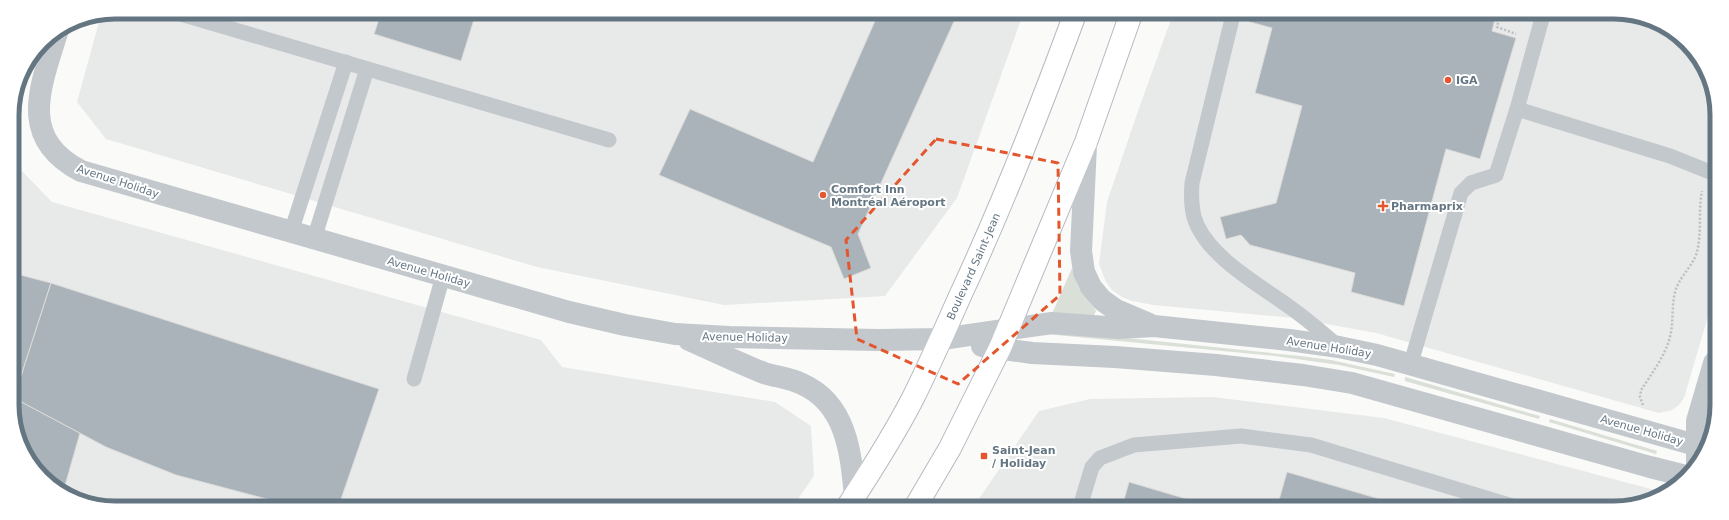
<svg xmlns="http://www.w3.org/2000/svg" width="1729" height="520" viewBox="0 0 1729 520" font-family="'DejaVu Sans',sans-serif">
<rect width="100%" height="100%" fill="#fafaf8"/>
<!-- built -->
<g fill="#e8e9e9">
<path d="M115 12 1023 14 957 198 885 296 724 305 537 267 106 139 77 102 101 15Z"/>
<path d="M1173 14 1640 15 1691 47 1715 95 1714 296 1684 398 1679 405 1672 410 1659 413 1376 333 1294 318 1153 305 1132 301 1122 297 1113 291 1106 282 1099 264 1107 202 1138 111Z"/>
<path d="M13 162 52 202 541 340 562 367 775 402 811 426 814 476 793 506 89 505 38 473 14 425Z"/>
<path d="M1212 397 1384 418 1662 492 1620 508 974 506 1039 411 1090 399Z"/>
</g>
<!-- green -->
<g fill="#dadfd7">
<path d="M1072 268 1078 286 1096 311 1093 317 1051 316Z"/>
<path d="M1069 332 1300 356 1331 360 1395 374 1394 377 1339 365 1275 356 1046 334Z"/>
<path d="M1405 377 1540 416 1539 419 1405 381Z"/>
<path d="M1550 419 1657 451 1656 454 1549 422Z"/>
</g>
<!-- building -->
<g fill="#aab3b9" stroke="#dcdcda">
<path d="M363 13H381L379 18Z"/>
<path d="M381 13H476L461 61 374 34Z"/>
<path d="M878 14H950L956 17 858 234 871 268 844 279 831 247 659 175 690 109 813 162Z"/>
<path d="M1240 15H1496L1492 31 1516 38 1480 159 1446 149 1404 306 1351 292 1355 273 1250 245 1241 235 1226 239 1220 217 1276 203 1302 106 1255 93 1272 28 1239 19Z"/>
<path d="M13 273 51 283 14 398 80 433 64 489 38 473 14 425Z"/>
<path d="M51 283 379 389 339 505H281L278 502 176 475 106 447 14 398Z"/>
<path d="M1287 472 1407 507H1277Z"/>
<path d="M1129 482 1214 507H1122Z"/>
<path d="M1244 501 1264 507H1243Z"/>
</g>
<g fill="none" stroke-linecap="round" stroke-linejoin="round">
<defs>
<g id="secondary">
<path id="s1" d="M848 506C871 471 894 435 913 398 930 364 945 330 960 296 1003 204 1040 109 1075 14"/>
<path d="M916 506 950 448 1000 348 1086 142 1131 14"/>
</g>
</defs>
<!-- secondary casing -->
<use href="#secondary" stroke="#b3babf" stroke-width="24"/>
<!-- path -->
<g stroke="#bbbfc2" stroke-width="2.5" stroke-dasharray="2 2" stroke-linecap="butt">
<path d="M1500 15 1497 27 1516 34"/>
<path d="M1643 405 1640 397 1641 390C1651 375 1666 354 1670 337 1674 321 1671 304 1676 289 1681 275 1693 266 1697 252 1702 232 1698 211 1702 191"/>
</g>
<!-- service -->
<g stroke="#c3c8cc" stroke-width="15">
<path d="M174 12 609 140"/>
<path d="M1233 15 1192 183C1191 198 1191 212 1197 225 1213 260 1261 286 1291 308 1308 320 1323 333 1339 347"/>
<path d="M1517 109 1670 156 1715 174"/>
<path d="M291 232 346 62"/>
<path d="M314 239 367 69"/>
<path d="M1411 363 1461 193 1471 183 1496 175 1517 109 1543 15"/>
<path d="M414 379 443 276"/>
<path d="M1080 507 1092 467 1100 458 1134 445 1241 436 1311 445 1519 508"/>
</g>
<!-- minor -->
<g stroke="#c3c8cc" stroke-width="22">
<path d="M57 33C40 88 18 138 81 171L569 312 625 325 675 334 729 337 878 340 942 339 1052 323 1119 328 1154 326 1289 340 1339 347 1377 355 1706 448"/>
<path d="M1086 145 1081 251 1084 272 1091 287 1102 300 1116 310 1149 324"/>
<path d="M689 340C714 351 739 363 764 373 777 377 790 378 802 384 847 404 851 454 855 497"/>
<path d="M982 346 1032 353 1115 357 1216 365 1303 375 1352 383 1650 467 1686 476"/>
<path d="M1697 465V421L1714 363"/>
</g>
<!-- secondary -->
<use href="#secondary" stroke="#fff" stroke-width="22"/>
</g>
<!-- marked area -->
<path fill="none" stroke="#e4572e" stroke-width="3" stroke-dasharray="8 5" stroke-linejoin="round" d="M936 139 1058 163 1060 295 958 384 857 339 846 240Z"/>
<!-- markers -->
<g fill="#e4572e" stroke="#fff" stroke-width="1.5">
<circle cx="1448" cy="80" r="4"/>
<circle cx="823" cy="195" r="4"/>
<path d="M1381 200h4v4h4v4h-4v4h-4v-4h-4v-4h4z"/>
<rect x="980" y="452" width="8" height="8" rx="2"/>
</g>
<g text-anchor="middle" stroke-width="4" stroke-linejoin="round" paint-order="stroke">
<!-- poi labels -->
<g font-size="11" font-weight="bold" fill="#657683" stroke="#fff" text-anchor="start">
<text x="1456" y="84">IGA</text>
<text x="831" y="193">Comfort Inn<tspan x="831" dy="13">Montréal Aéroport</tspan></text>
<text x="1391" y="210">Pharmaprix</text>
<text x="992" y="454">Saint-Jean<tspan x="992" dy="13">/ Holiday</tspan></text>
</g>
<!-- street labels -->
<g font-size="11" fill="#657683" stroke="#fff">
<text transform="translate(118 181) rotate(18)" y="4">Avenue Holiday</text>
<text dy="4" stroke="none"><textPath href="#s1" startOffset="271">Boulevard Saint-Jean</textPath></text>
<text transform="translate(429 272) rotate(16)" y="4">Avenue Holiday</text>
<text transform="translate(745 337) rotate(1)" y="4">Avenue Holiday</text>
<text transform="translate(1329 347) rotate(9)" y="4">Avenue Holiday</text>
<text transform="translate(1642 430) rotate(16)" y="4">Avenue Holiday</text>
</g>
</g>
<!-- crop -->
<path d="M0 0H1729V520H0ZM115 19H1614A96 96 0 0 1 1710 115V405A96 96 0 0 1 1614 501H115A96 96 0 0 1 19 405V115A96 96 0 0 1 115 19Z" fill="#fff" fill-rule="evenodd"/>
<path fill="none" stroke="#657683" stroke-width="5" d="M115 19H1614A96 96 0 0 1 1710 115V405A96 96 0 0 1 1614 501H115A96 96 0 0 1 19 405V115A96 96 0 0 1 115 19Z"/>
</svg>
